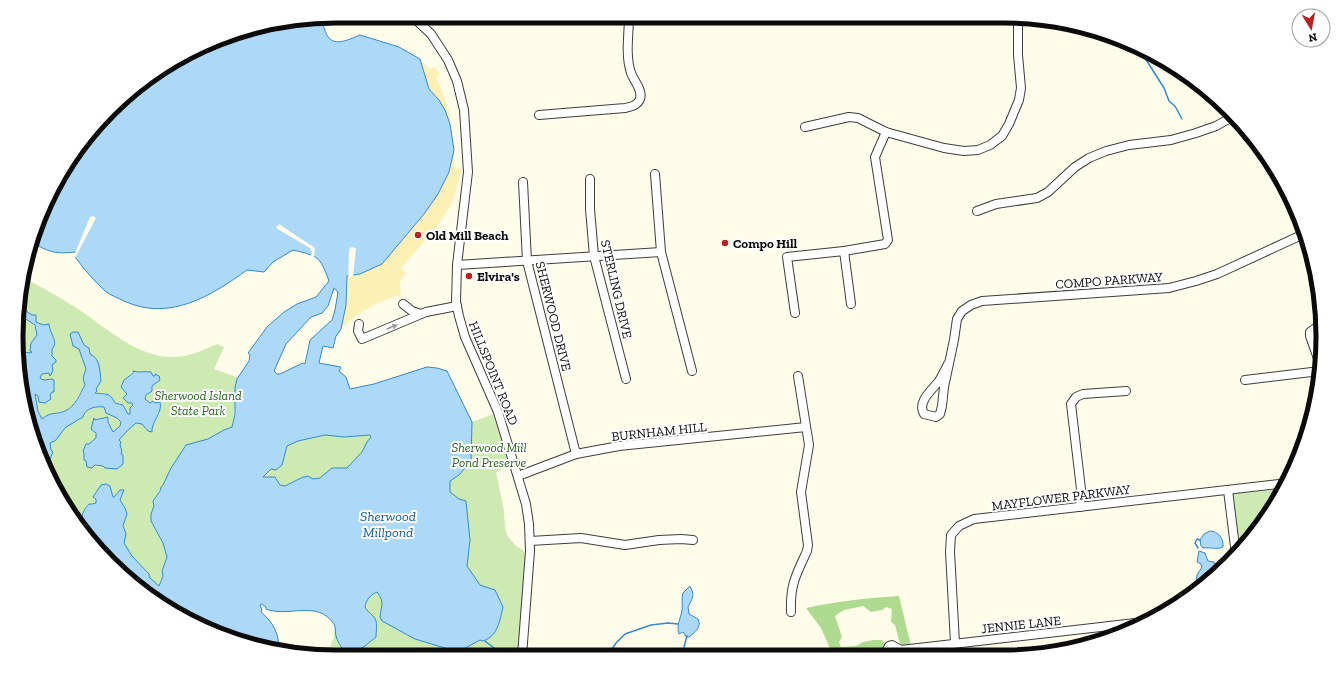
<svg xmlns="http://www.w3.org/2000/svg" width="1339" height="673" viewBox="0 0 1339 673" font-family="'Zilla Slab',serif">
<rect width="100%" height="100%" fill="#fffcea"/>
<!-- green -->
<g fill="#cdeab3">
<path d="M22 277C40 286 58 296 75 307 105 326 136 358 174 357 190 357 203 350 217 344L224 347 214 369 239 378C233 394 236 410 232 427L224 430 208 440 186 446 153 501 154 506 151 514V521L163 543 167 557 162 571 163 576 158 587 150 578 149 574 132 556 124 543 126 534 123 526 127 514 125 508 120 500 124 492 113 497 111 492 93 498 96 499V503C94 504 91 503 89 504 85 505 82 515 82 519L79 520 49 478 46 469 51 456 50 443 55 441 66 427 83 417C85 408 96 406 104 407L105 411 117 418 121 422 120 426 113 432 108 422 109 418 93 422 91 429 96 433V439L89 444H86L84 452 87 467 92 468C97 465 116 465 123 464V455L121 454 120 445V442L119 440 127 431 136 423 142 424 148 431C154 425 163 411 160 402L151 404 145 400 146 395 152 391 155 376H153C146 372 140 373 133 371L124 380 126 395 133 405 130 414H128L123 405 118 404 103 393H95L96 388 101 381 98 363 90 354 80 337 70 334 73 346 79 349 86 369 83 378 85 385 72 406 65 411 58 412 42 420 35 399V394L45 403 51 399 50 396 52 391V379L44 380 41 379 40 377 42 374 49 373 50 376C52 364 50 352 55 341L51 334 49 324 43 325 36 322C34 314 28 312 21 312Z"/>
<path d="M21 316C30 319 36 325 37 335L31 344 33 352 31 353 24 352 20 349Z"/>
<path d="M494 414 511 466 496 472 504 511 505 528 507 535 516 546 523 550 526 557 519 656H494L492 650 488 656H366L362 654 357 656H327L334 636 335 626 336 636 376 622C374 616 368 613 365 607 366 600 370 595 377 592 382 598 384 606 380 614L458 652 498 628 503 607 495 590 480 585 467 566 470 540 459 499 450 492V481L459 475 471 461 472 422Z"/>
<path d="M325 435 344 437 370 435 371 437 367 442 362 452 347 468H332C319 479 320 481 303 477L285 486 263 478 271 469 282 465 287 446 298 441Z"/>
<path d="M1283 489 1244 548 1239 552 1232 494Z"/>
</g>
<!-- forest -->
<path fill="#afdb91" d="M899 596 911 646H906L900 644 895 625 891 622 892 609 886 607 882 610 871 612 863 606 844 610 835 616 842 637 839 642 841 647 856 646 863 642 873 640H882L888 647 884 654 860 655 857 653 853 655H833L821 628 806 608C837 601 868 598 899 596Z"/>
<!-- sand -->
<g fill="#fdf0b4">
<path d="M420 59 430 69 435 67 440 74 436 77 446 100 451 119 450 120V124L445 110 439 100 429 89Z"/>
<path d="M454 150 455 168 462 169 452 203 442 219 436 228 401 268 406 273 400 281 401 295C380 300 355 314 341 329L346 305 347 276 360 274 382 264 416 225 438 194 449 172Z"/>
</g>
<!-- water -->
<g fill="#add9f8" stroke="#318ad2" fill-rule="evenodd">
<path d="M327 18 323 23C328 49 341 43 360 35L399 47 420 59 429 89 439 100 445 110 450 124 454 150 449 172 438 194 424 214 382 264 360 274 347 276 346 305 341 329 336 336 333 348 323 346 319 363 341 367 339 371 346 377 350 389 374 384 427 367 437 368 447 371 472 422 471 461 459 475 450 481V492L459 499 466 501 470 540 467 566 480 585 495 590 503 607C500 620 498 636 483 641L480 640 458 652 415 639 382 621 380 617C381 606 385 602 377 592 370 595 366 600 365 607 367 611 370 613 374 617 378 621 376 631 376 637L365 646 353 653 343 650C341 646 337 641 336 636 335 632 336 628 334 624 317 599 288 618 266 609V607L262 604 260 605 262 610 261 612C274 623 279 634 279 650L254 646 195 624 110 563 79 520 82 519C82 513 85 508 89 504H92L96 503V499L93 497 101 485 106 484 110 486 113 497H114L120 490H124L120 500 125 508 127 514 123 526 126 534 124 543 132 556 149 574 150 578 159 586 163 576 162 571 167 557 163 543 151 521V514L154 506 153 501 160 491 161 487 163 485 171 468 186 445 208 439 224 430 232 427 235 414V387L237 379 249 361 250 355 248 353 267 327 284 312 297 304 316 297 329 281C320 256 318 256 293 250L273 262 264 272 247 270C211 296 169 322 124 301 118 298 110 295 105 291 94 281 84 269 75 257L76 252C58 254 47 253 32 241L40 214 70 159 141 82 233 33ZM334 288 338 292 335 310 332 320 310 340 305 364 303 363 280 374H277L274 371 286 344 311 317 322 313 328 306ZM325 435 344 437 370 435 371 437 367 442 362 452 347 468H332L320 478 313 479 308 476 305 477H303L285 486 280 485 275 477H263L271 469 276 470 282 465 287 446 298 441Z"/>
<path d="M26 311 32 315H36V322L43 325 49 324C50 335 59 341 52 349V356L56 360V362L52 365 53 371 50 376 49 373 42 374 40 377 41 379 44 380 52 379 54 380V392H52L50 395 51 399 45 403 39 402 38 396 35 394 38 411 42 419C51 411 56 415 65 411 75 407 80 394 85 385L83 378 86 369 79 349 73 346 70 334 73 332H78L84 345 89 348 90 354C100 358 100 371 101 381L96 389 97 391 95 393C106 395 109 391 115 403L123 405 128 414H130V408L133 405 132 403H128L123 398 127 394 121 387 124 380 133 373V371C140 373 144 371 151 372L153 376H155V374L159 376 160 380 152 386V391L146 395 145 399 150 403 153 401 155 403 160 402C163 413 151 422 152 432L148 431 142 424 136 423 127 431 119 440 121 442 120 445 122 451 121 454 123 455V464L117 469 105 468 103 466 95 465 92 468 87 467 86 461 84 460V453L83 451 86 444H89L96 438V433L91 429 94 418 95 420 108 417V422L113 432 120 426 121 422 117 418 106 413 104 407C96 406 85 408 83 417L66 427 55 441 50 443 51 450 53 452 46 469 19 378 20 349 24 352 31 353 32 352 30 351 31 343 37 335 35 325 21 316V312Z"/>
<path d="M1210 531C1218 531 1224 539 1223 547 1217 550 1210 547 1203 548L1201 546 1200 540 1204 534Z"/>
<path d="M1199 551 1205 553 1208 561 1214 562 1217 573 1197 591 1198 588 1196 586 1197 575 1202 567 1201 564 1197 562Z"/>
<path d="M690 586C695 596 693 597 688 607L689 614 698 619C702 627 695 632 689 637L685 636V634L683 632 679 634C676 625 681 618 682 610 683 604 681 599 683 593Z"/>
</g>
<!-- pier -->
<g fill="#fffcea">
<path d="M93 216 96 218 74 260 73 258 90 217Z"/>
<path d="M279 224 315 248 314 258 311 256 312 252 310 248 276 228Z"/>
<path d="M352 247 356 248 353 277 348 278V288L349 249Z"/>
</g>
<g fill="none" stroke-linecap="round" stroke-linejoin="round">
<!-- stream -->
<g stroke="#318ad2" stroke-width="1.5">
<path d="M1138 47 1164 88 1169 101 1175 106 1182 119"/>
<path d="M1198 548 1195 543 1197 539 1200 540"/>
<path d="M485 641 494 648 493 656"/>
<path d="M684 647 687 636"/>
<path d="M608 655 616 643 625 634 651 625 668 623 678 624"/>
</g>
<defs>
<g id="minor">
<path d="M412 16 431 34 448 60 457 81 464 110 468 172 457 265 456 302 459 316 465 337 498 412 526 504 529 524 530 551 522 656"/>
<path d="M539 115 625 108C631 107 638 105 640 99 643 90 634 81 631 73 625 55 629 34 629 16"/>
<path d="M805 127 849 117 858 118 886 132 944 148 964 151 978 150 990 145 1002 136 1009 124 1019 100 1021 88 1018 55V17"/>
<path d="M655 174 661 252 692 371"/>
<path d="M590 179V209L594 256 626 379"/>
<path d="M523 182 527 261 576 454"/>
<path d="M977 211 996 204 1037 198 1048 192 1075 167 1089 158 1106 151 1129 145 1171 140 1196 133 1216 126 1234 116"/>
<path d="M844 251 851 304"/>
<path d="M457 265 661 252"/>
<path d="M403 304 412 311 421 314"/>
<path d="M795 313 787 257 844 251 885 244 888 240 875 157 886 132"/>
<path d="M359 324 358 331 362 339 426 312 457 306"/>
<path d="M948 364C945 370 942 376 939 381 931 391 917 402 924 414L936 417 940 414 942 406 944 387 954 340 957 319 962 311 971 305 982 301 1169 288 1196 281 1217 274 1306 233"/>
<path d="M1321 367 1310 336V332L1321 324"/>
<path d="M1245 380 1320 371"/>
<path d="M518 476 576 454 619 446 806 427"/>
<path d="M1228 490 1235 547V556"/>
<path d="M1080 507 1081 489 1071 404 1076 397 1083 394 1126 391"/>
<path d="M530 541 581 538 625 545 659 540 681 539 693 540"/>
<path d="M791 612C790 584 796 575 807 551L808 545 801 492 809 445 798 376"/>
<path d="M955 643 950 552 951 535 959 526 974 519 1287 483"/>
<path d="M886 655V652L889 646 892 645 901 650 1144 622"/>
</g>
</defs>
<!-- minor casing -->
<use href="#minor" stroke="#3e3e3e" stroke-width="10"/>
<!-- minor -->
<use href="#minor" stroke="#fff" stroke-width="8"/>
</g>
<!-- one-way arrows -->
<defs><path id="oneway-solid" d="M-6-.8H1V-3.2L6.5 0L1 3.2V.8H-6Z"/></defs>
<use fill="#9d9d9d" href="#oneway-solid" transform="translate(392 327) rotate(-23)"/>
<!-- markers -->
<g fill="#c01f20" stroke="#fff" stroke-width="1.5">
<circle cx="418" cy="235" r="4"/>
<circle cx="725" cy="243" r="4"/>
<circle cx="469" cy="276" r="4"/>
</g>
<g text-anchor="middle" stroke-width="4" stroke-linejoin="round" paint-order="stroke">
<!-- poi labels -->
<g font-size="13" font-weight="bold" fill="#0b0b0b" stroke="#fff" text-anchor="start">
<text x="426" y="240">Old Mill Beach</text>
<text x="733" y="248">Compo Hill</text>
<text x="477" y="281">Elvira's</text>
</g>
<!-- street labels -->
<g font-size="13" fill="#0b0b0b" stroke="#fff">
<text transform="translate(1109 280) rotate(-4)" y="5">COMPO PARKWAY</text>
<text transform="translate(617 289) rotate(77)" y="5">STERLING DRIVE</text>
<text transform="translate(554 316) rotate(76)" y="5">SHERWOOD DRIVE</text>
<text transform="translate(494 373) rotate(68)" y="5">HILLSPOINT ROAD</text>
<text transform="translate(659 431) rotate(-6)" y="5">BURNHAM HILL</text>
<text transform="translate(1061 497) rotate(-7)" y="5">MAYFLOWER PARKWAY</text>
<text transform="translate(1021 624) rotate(-6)" y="5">JENNIE LANE</text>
</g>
<!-- park labels -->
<g font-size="13" font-style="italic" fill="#26651a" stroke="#fff">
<text x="198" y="400">Sherwood Island<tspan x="198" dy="15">State Park</tspan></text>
<text x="489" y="452">Sherwood Mill<tspan x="489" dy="15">Pond Preserve</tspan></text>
</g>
<!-- water labels -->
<g font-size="14" font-style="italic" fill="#115ca1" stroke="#fff">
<text x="388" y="521">Sherwood<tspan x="388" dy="16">Millpond</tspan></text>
</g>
</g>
<!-- crop -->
<path d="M0 0H1339V673H0ZM336 23H1003A313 313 0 0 1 1316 336V337A313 313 0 0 1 1003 650H336A313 313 0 0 1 23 337V336A313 313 0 0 1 336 23Z" fill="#fff" fill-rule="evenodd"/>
<path fill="none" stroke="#0b0b0b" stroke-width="5" d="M336 23H1003A313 313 0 0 1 1316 336V337A313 313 0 0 1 1003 650H336A313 313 0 0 1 23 337V336A313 313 0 0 1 336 23Z"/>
<!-- north arrow -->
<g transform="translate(1311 28) rotate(170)"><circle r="19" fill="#ffffff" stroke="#9d9d9d"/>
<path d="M0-3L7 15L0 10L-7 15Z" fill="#c01f20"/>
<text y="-6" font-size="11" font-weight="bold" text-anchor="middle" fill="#0b0b0b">N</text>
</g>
</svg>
